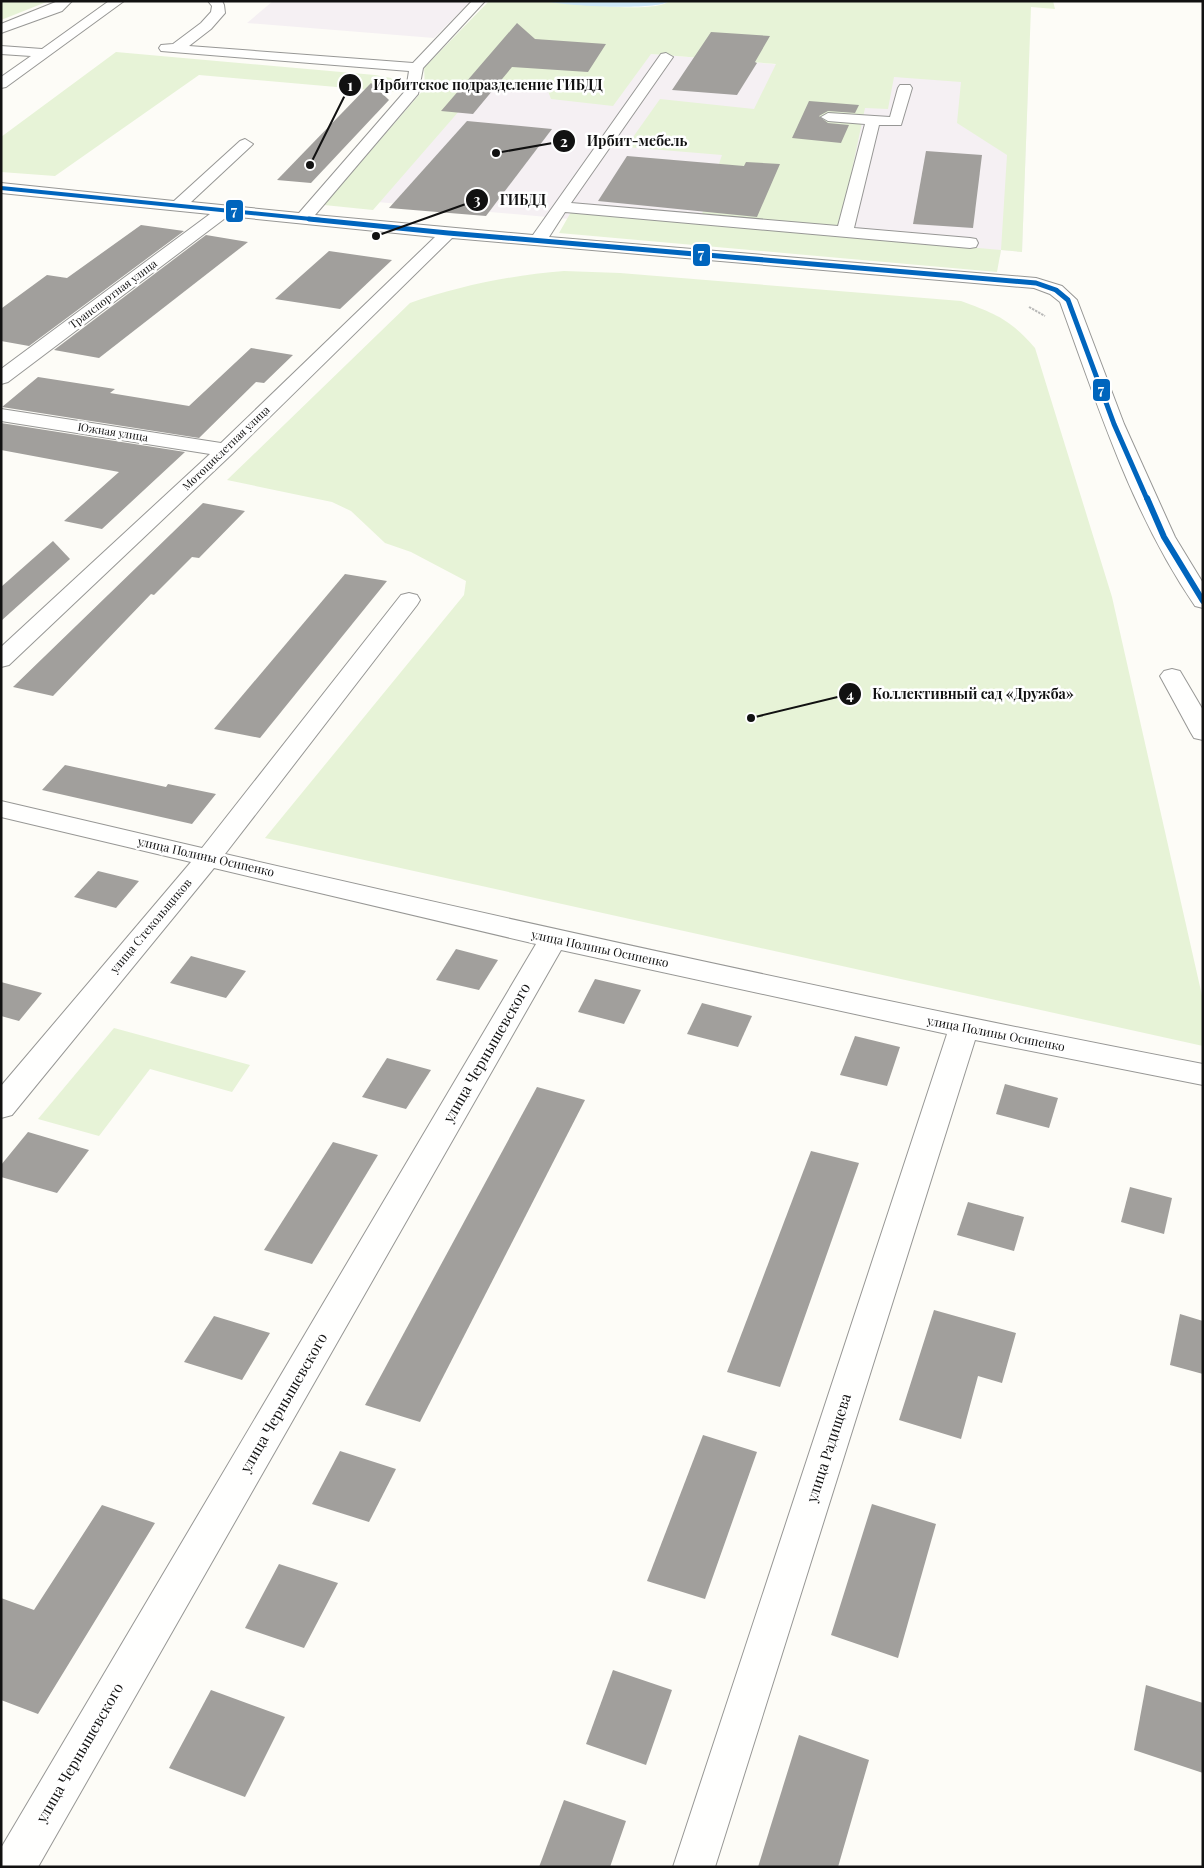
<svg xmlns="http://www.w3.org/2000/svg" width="1204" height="1868" viewBox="0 0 1204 1868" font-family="'Playfair Display',serif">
<rect width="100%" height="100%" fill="#fdfcf7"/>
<!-- industrial -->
<g fill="#f5f0f3">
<path d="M273 1H471L434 38 247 23Z"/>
<path d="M602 50 1028 85 1022 252 1001 250 1000 257 366 201 481 64Z"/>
</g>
<!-- green -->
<g fill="#e7f3d7">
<path d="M1 1H49L1 20Z"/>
<path d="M489 1C507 1 525 0 543 1 564 3 657 14 669 1H1053L1055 9 1031 7 1022 252 1001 250 997 272 559 233 571 212 1001 250 1007 155 957 123 961 82 894 77 888 109 865 108 840 227 702 214 722 155 626 147 660 99 754 109 776 64 651 54 613 106 551 99 548 91 480 87 373 210 324 205 425 88 424 68Z"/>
<path d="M116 52 375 75 391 78 397 85 393 92 199 75 55 176 1 172V137Z"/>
<path d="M564 271 620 273 961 301C996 314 1010 319 1035 348L1112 597 1203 1000V1046L265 838 464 595 466 581 411 552 385 543 351 511 332 502 227 480 410 303C459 286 512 275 564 271Z"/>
<path d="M114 1028 250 1065 232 1092 150 1069 99 1136 38 1119Z"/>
</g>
<!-- water -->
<path fill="#cde8f7" d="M545 1H669C659 11 561 6 545 1Z"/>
<!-- building -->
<g fill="#a19f9c">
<path d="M517 23 535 39 606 44 588 72 512 67 473 114 441 111Z"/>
<path d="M711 32 770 36 755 62 757 63 737 95 672 90Z"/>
<path d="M371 83 389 100 311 183 277 180Z"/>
<path d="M809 101 859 105 855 113 828 111 819 116 828 123 849 125 841 143 792 138Z"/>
<path d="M467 121 552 129 486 216 389 208Z"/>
<path d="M926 151 982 155 973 228 913 224Z"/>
<path d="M627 156 744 166 746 162 780 164 757 217 598 201Z"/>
<path d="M141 225 184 231 29 346 1 341 2 308 47 275 67 278Z"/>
<path d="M206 235 248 242 99 358 54 350Z"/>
<path d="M329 251 392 260 340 309 275 299Z"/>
<path d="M251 348 293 355 264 383 256 382 199 438 2 407 38 377 115 389 110 393 189 406Z"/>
<path d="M1 423 185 452 102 529 64 521 119 472 1 450Z"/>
<path d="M203 503 245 511 199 558 192 557 154 595 151 594 53 696 13 687Z"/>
<path d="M53 541 70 559 1 621V587Z"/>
<path d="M345 574 387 581 260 738 214 729Z"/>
<path d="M65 765 166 787 168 784 216 794 192 824 42 790Z"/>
<path d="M98 871 139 881 116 908 74 897Z"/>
<path d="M456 949 498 960 479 990 436 980Z"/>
<path d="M191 956 246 971 226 998 170 983Z"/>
<path d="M595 979 641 990 624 1024 578 1012Z"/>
<path d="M1 982 42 993 19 1021 1 1016Z"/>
<path d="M702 1003 752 1016 738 1047 687 1034Z"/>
<path d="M855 1036 900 1047 887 1086 840 1075Z"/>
<path d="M387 1058 431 1070 406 1109 362 1097Z"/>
<path d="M1005 1084 1058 1098 1049 1128 996 1114Z"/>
<path d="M537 1087 585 1100 420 1422 365 1405Z"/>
<path d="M28 1132 89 1150 57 1193 1 1177V1165Z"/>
<path d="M333 1142 378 1155 312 1264 264 1250Z"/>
<path d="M811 1151 859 1163 780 1387 727 1372Z"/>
<path d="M1130 1187 1172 1198 1164 1234 1121 1222Z"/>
<path d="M968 1202 1024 1217 1014 1251 957 1235Z"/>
<path d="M934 1310 1016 1333 1002 1383 978 1376 961 1439 899 1420Z"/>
<path d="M1180 1314 1203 1321V1374L1170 1365Z"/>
<path d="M214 1316 270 1333 242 1380 184 1362Z"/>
<path d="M703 1435 757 1452 705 1599 647 1581Z"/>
<path d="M340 1451 396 1469 369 1522 312 1504Z"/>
<path d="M872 1504 936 1524 898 1658 831 1635Z"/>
<path d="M102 1505 155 1523 38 1714 1 1700V1598L34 1610Z"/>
<path d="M279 1564 338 1583 304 1648 245 1628Z"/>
<path d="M613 1670 672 1690 646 1765 586 1744Z"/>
<path d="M1146 1685 1203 1703V1773L1134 1750Z"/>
<path d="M211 1690 285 1717 245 1797 169 1768Z"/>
<path d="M799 1735 869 1760 838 1867H758Z"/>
<path d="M564 1800 626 1821 610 1867H539Z"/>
</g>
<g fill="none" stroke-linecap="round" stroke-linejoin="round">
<defs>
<g id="minor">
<path d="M58 1H72L62 11 1 33V24Z"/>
<path d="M109 1H124L6 87 1 88V77L31 56 1 54V46L42 49Z"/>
<path d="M208 1H222L224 5 225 13 211 29 189 46 413 63 472 1H485L423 68 418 94 315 215 533 235 661 54 666 53 673 57 571 203 838 226 865 124 828 121 821 117 828 113 890 117 898 88 900 85H910L912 88 901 125H879L854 228 970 238 976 239 978 243 976 247 970 248 565 212 549 237 1036 278 1062 286 1077 300 1124 424 1175 537 1203 583V608L1195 606C1132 514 1098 406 1060 302L1050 294 1034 288 452 238 232 454 9 665 1 667V647L210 454 1 421V409L221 443 435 237 228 216 8 382 1 384V369L210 214 1 193V183L174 201 240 141 245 139 253 144 250 147 191 202 299 213 406 90 409 71 161 51 159 48 161 45 173 44 201 23 211 12 212 6Z"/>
<path d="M409 593 417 595 420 600 417 605 225 854C550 929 875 1001 1203 1064V1085L975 1040 715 1867H673L947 1034 561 950 38 1867H1V1848L536 944 214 868 12 1115 1 1118V1086L191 862 1 817V801L202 848 401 595Z"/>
<path d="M1172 669 1180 671 1203 710V740L1194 738 1191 733 1160 676 1164 671Z"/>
</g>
</defs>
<!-- minor casing -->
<use href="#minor" stroke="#979795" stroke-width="2"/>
<!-- path -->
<path stroke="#b9b9b8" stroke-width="2" stroke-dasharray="2.5 1" stroke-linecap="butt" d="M1029 307 1045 316"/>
<!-- minor -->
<use href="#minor" fill="#fffffe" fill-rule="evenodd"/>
<defs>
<path id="bus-1-far2" d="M1 188 321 220"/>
<path id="bus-1-far1" d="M309 219 448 233 1036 283 1056 290 1068 300 1114 424 1147 499"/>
<path id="bus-1" d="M1147 498 1164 537 1203 601"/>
</defs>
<!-- bus-1-far2 casing -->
<use href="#bus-1-far2" stroke="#fff" stroke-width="5.5"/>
<!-- bus-1-far1 casing -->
<use href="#bus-1-far1" stroke="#fff" stroke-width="8"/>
<!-- bus-1 casing -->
<use href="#bus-1" stroke="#fff" stroke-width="9"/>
<!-- bus-1-far2 -->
<use href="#bus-1-far2" stroke="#0065bd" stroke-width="4"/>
<!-- bus-1-far1 -->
<use href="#bus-1-far1" stroke="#0065bd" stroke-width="5"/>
<!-- bus-1 -->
<use href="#bus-1" stroke="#0065bd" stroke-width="6"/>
</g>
<g text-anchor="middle" stroke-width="5" stroke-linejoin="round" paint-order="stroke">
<!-- far-street labels -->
<g font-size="11" fill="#111" stroke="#fff">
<text transform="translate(113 294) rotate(-37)" y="4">Транспортная улица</text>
<text transform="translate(113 432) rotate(9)" y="4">Южная улица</text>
<text transform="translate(226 448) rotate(-44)" y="4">Мотоциклетная улица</text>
</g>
<!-- street labels -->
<g font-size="12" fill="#111" stroke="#fff">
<text transform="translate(206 857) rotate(13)" y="4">улица Полины Осипенко</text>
<text transform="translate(151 926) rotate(-50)" y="4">улица Стекольщиков</text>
<text transform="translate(600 949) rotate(12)" y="4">улица Полины Осипенко</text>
<text transform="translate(996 1034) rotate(11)" y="4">улица Полины Осипенко</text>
</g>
<!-- near-street labels -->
<g font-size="15" fill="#111" stroke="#fff">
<text transform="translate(487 1053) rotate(-60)" y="5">улица Чернышевского</text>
<text transform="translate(284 1403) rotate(-60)" y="5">улица Чернышевского</text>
<text transform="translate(829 1448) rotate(-72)" y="5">улица Радищева</text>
<text transform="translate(80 1753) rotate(-60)" y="5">улица Чернышевского</text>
</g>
</g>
<!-- callouts -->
<path fill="none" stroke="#111" stroke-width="2" d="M310 165L350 85M496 153L564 141M376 236L477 200M751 718L850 694"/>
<g fill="#111" stroke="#fff" stroke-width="2">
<circle cx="310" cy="165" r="5"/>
<circle cx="496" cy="153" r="5"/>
<circle cx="376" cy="236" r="5"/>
<circle cx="751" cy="718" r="5"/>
<circle cx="350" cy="85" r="12"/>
<circle cx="564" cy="141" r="12"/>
<circle cx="477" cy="200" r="12"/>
<circle cx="850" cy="694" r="12"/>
</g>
<g font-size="15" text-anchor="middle" font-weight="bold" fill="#fff">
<text x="350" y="91">1</text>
<text x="564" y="147">2</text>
<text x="477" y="205">3</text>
<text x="850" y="700">4</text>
</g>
<g font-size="14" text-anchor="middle" font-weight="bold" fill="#111" stroke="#fff" stroke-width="5" stroke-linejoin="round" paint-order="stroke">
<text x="488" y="90">Ирбитское подразделение ГИБДД</text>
<text x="637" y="146">Ирбит-мебель</text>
<text x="523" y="205">ГИБДД</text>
<text x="973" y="699">Коллективный сад «Дружба»</text>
</g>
<g stroke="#fff" stroke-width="2">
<rect x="225" y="199" width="19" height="24" rx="5" fill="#0065bd"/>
<rect x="692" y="243" width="19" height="24" rx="5" fill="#0065bd"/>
<rect x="1092" y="378" width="19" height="24" rx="5" fill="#0065bd"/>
</g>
<g font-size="14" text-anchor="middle" font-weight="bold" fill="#fff">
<text x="234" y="216">7</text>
<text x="701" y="259">7</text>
<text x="1101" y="395">7</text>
</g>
<!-- border -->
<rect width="1204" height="1868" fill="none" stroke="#111111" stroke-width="5"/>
</svg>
